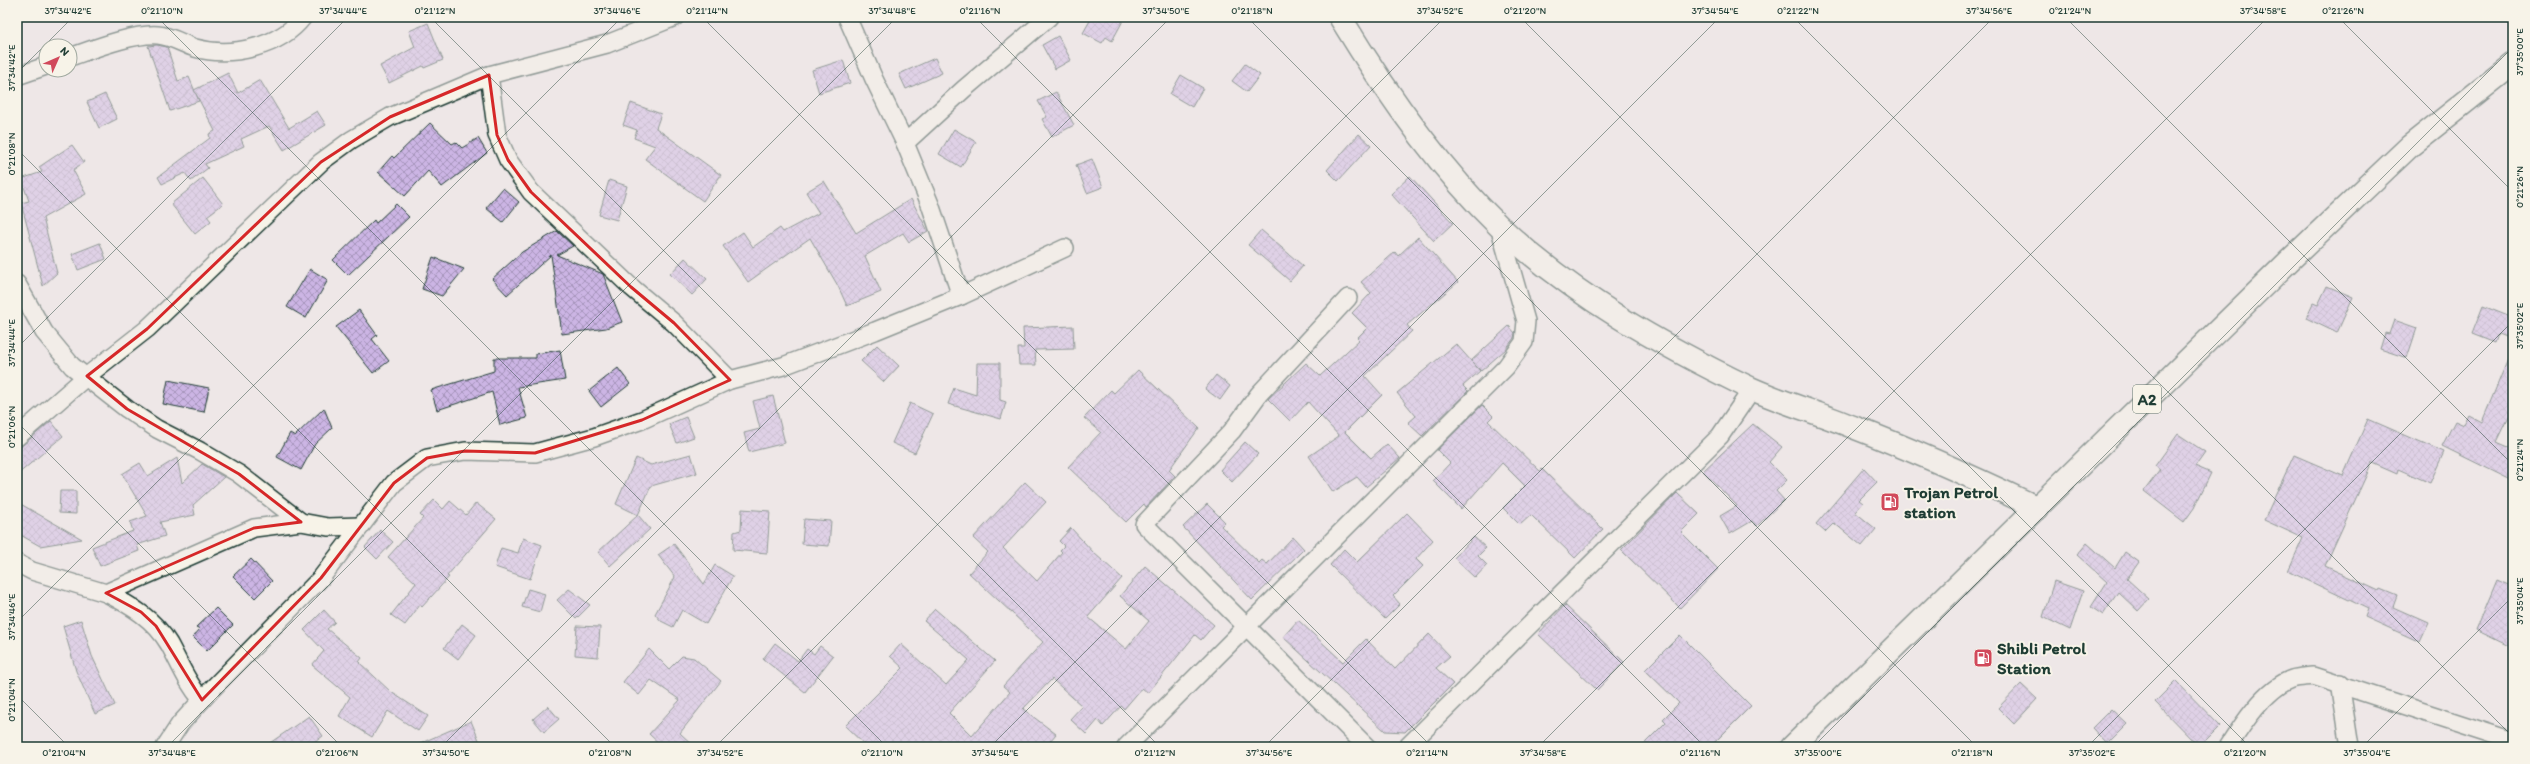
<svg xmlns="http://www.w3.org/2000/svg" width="2530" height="764" viewBox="0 0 2530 764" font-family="Itim,sans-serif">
<defs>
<pattern id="building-cross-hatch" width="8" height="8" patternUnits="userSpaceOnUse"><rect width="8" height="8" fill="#ccb5e4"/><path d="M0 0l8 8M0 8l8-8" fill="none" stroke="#a594ba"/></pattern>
</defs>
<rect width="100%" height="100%" fill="#eee7e7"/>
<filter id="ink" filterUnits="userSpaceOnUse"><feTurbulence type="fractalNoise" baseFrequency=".025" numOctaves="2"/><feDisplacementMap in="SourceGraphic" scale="8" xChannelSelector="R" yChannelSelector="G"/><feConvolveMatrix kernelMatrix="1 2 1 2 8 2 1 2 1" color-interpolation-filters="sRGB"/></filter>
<g filter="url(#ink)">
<!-- building -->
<g fill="url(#building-cross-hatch)" stroke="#1f3d34">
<path d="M1092 17H1125L1112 41 1106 37 1102 43 1083 33Z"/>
<path d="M428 23 443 60 424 68 423 66 389 83 380 66 415 47 409 31Z"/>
<path d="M1058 36 1071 60 1055 69 1042 45Z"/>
<path d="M157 45 167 47 178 81 189 77 199 101 170 111 148 46Z"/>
<path d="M935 58 942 73 906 89 899 74Z"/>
<path d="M843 60 850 83 819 93 812 70Z"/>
<path d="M1245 64 1260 75 1247 92 1232 81Z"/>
<path d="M228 73 238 93 260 80 289 128 317 111 326 125 284 150 269 126 241 139 244 146 205 164 208 168 191 181 185 173 162 184 158 177 210 138 209 134 215 131 194 90Z"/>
<path d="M1181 75 1203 88 1192 107 1170 94Z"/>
<path d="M1056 92 1074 125 1052 137 1042 119 1047 117 1038 101Z"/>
<path d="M105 94 117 119 99 128 87 102Z"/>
<path d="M631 103 661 114 656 128 721 175 703 201 645 159 655 146 634 138 637 130 623 125Z"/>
<path d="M430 123 452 144 456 142 462 148 478 138 487 153 442 187 428 171 405 196 378 172 392 156 394 158Z"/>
<path d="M954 129 976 142 961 167 939 154Z"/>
<path d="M1359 134 1371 145 1338 181 1327 170Z"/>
<path d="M72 145 84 162 73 170 86 194 43 218 57 273 43 286 21 203 29 201 21 179 42 172 39 167Z"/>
<path d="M1092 159 1103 187 1087 193 1076 165Z"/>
<path d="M1410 176 1453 223 1434 241 1391 194Z"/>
<path d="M203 178 223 204 207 216 211 221 195 234 171 204Z"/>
<path d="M609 180 627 186 617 220 599 215Z"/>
<path d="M824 181 856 233 911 199 928 231 909 242 903 233 865 256 881 292 847 306 838 286 810 238 748 282 723 246 743 232 753 247 780 228 783 232 819 213 806 192Z"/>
<path d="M503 188 519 202 503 222 486 208Z"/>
<path d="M396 204 409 217 348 275 333 260 374 220 376 223Z"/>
<path d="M1261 230 1303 266 1290 281 1248 245Z"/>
<path d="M557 231 573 246 557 255 603 274 622 322 606 328 562 334 551 255 507 295 492 279 522 252Z"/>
<path d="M1418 237 1458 282 1407 325 1412 331 1365 376 1382 395 1345 432 1371 458 1387 444 1400 458 1366 487 1357 477 1333 492 1309 456 1339 436 1308 402 1290 421 1268 399 1306 363 1320 376 1359 340 1357 338 1367 328 1352 313 1371 293 1361 282 1395 252 1398 256Z"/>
<path d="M100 243 106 259 78 270 72 254Z"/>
<path d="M433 257 464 269 442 296 422 289Z"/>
<path d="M685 258 707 279 692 295 670 274Z"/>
<path d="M310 269 328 280 306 318 287 307Z"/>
<path d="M2327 286 2353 297 2337 333 2306 318 2313 303 2318 305Z"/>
<path d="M2483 306 2513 318V340L2498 334 2495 343 2472 334Z"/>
<path d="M359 310 377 335 372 339 389 361 373 373 336 327Z"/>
<path d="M2394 320 2417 328 2407 358 2380 349 2385 333 2389 334Z"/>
<path d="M1073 326 1074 349 1035 350 1036 365H1019L1018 348H1024L1023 328Z"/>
<path d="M1509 326 1515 333 1514 338 1506 349 1481 371 1471 361Z"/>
<path d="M1456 344 1480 371 1463 386 1468 391 1422 436 1408 423 1416 416 1397 393Z"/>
<path d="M877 345 899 366 884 382 861 361Z"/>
<path d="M2513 347V409L2497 442 2513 449V481L2442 446 2455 421 2464 425 2469 415 2482 422Z"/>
<path d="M560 350 565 380 518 387 527 418 500 425 492 392 437 410 431 390 494 371V358H536V354Z"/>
<path d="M977 363H1000V400L1006 402 1001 419 948 404 954 388 976 395Z"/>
<path d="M618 368 630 384 601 407 589 391Z"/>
<path d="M1138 370 1199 428 1169 470 1175 476 1146 507 1144 504 1126 522 1068 467 1101 432 1084 418 1111 390 1114 393Z"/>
<path d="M1216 375 1230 386 1220 400 1205 389Z"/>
<path d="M168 380 209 388 204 412 163 404Z"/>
<path d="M773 396 785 443 749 452 744 433 760 429 753 401Z"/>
<path d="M910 403 933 414 915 453 892 443Z"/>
<path d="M1482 405 1493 416 1488 421 1540 471 1542 469 1603 529 1575 558 1531 515 1520 525 1503 508 1525 486 1502 463 1461 509 1433 481 1450 463 1437 450Z"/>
<path d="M324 408 332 428 315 444 301 470 277 457 290 433 295 436Z"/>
<path d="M686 417 694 437 677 443 669 424Z"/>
<path d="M2368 419 2444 452 2430 483 2398 469 2397 474 2372 463 2325 566 2379 591 2380 589 2397 596 2393 607 2429 623 2420 642 2365 617 2368 609 2288 571 2303 538 2264 520 2294 455 2343 476Z"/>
<path d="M51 421 63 436 17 475V450Z"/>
<path d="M1753 424 1782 447 1769 462 1787 480 1776 491 1784 500 1757 526 1752 521 1730 534 1720 516 1737 506 1703 471Z"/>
<path d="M2178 434 2205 452 2195 466 2211 473 2194 508 2184 522 2144 491 2160 470 2155 466Z"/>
<path d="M1245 442 1258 454 1232 482 1220 470Z"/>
<path d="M691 454 697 473 651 486 638 515 616 504 636 458 651 465Z"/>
<path d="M177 458 182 483 202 464 224 477 193 505 195 515 160 522 165 536 137 545 139 551 100 566 92 547 133 531 130 522 147 516 122 474 140 463 148 476Z"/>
<path d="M1864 468 1877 482 1859 500 1863 503 1855 512 1876 529 1862 546 1834 523 1825 532 1816 524Z"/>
<path d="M1025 482 1046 502 1003 548 1037 581 1062 552 1060 550 1064 546 1059 541 1071 528 1094 553 1122 578 1088 617 1126 649 1149 621 1120 596 1145 566 1214 625 1201 640 1195 635 1148 693 1142 688 1124 709 1121 706 1103 726 1098 720 1086 734 1070 719 1082 706 1052 679 1023 709 1056 734 1045 747H867L845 726 903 668 890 656 901 644 946 685 969 660 924 621 935 609 995 661 949 713 972 736 1010 692 1003 686 1043 642 969 573 988 552 973 538Z"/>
<path d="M60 491H76V514L59 513Z"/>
<path d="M1677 493 1699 514 1681 532 1718 569 1680 608 1621 550Z"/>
<path d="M434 500 443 509 450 501 466 515 476 503 496 519 447 576 449 577 422 607 420 605 405 625 391 615 416 583 388 557 423 518 420 515Z"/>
<path d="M17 502 82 539 40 546 17 533Z"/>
<path d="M1207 504 1225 522 1221 526 1259 563 1262 560 1267 564 1293 537 1304 549 1252 600 1183 527Z"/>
<path d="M742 509 770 511 767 553 733 550 734 532 741 530Z"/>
<path d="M1407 513 1433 540 1416 559 1423 566 1393 596 1400 604 1385 619 1330 565 1344 549 1357 562Z"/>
<path d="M638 515 650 529 610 566 598 552Z"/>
<path d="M804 519 831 521 829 546 802 544Z"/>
<path d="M380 530 393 542 377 559 365 547Z"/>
<path d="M1474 537 1486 548 1478 556 1487 565 1475 578 1454 558Z"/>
<path d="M523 538 542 545 530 579 495 567 501 548 518 553Z"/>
<path d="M2087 543 2115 568 2125 552 2139 562 2127 579 2149 599 2138 611 2118 592 2103 615 2091 607 2107 582 2077 555Z"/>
<path d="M674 544 704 584 715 565 733 576 706 624 682 610 673 627 661 621 655 614 675 577 658 555Z"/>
<path d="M251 559 272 581 255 598 233 576Z"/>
<path d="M2497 580 2513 587V648L2476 630Z"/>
<path d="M2054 581 2083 591 2070 630 2043 617Z"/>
<path d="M528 589 545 594 540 612 522 607Z"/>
<path d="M569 589 590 605 576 619 557 600Z"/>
<path d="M1565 605 1624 662 1597 690 1538 634Z"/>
<path d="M216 608 233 625 207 651 193 637 200 629 196 627Z"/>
<path d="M324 610 335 622 327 629 362 658 359 662 391 692 428 716 418 731 388 711 372 737 339 716 350 697 312 665 324 651 304 630Z"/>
<path d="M81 620 92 656 115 705 95 714 76 671 63 626Z"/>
<path d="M1298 620 1343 662 1366 639 1395 669 1429 634 1450 656 1436 668 1453 684 1405 732 1385 731 1283 637Z"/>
<path d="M462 624 476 635 458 659 444 648Z"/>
<path d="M577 626 600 627 598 657 575 655Z"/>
<path d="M1680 635 1751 706 1710 747H1641L1666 722 1663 719 1679 703 1645 670Z"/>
<path d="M775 643 798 661 807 649 814 654 820 646 833 656 805 692 763 659Z"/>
<path d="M649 649 669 669 682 656 694 658 721 681 680 733 695 747H663L649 734 680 700 651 680 639 695 623 682Z"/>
<path d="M2176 681 2220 726 2199 747 2155 702Z"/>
<path d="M2021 684 2037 699 2014 724 1998 708Z"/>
<path d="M548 706 559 719 544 732 533 719Z"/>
<path d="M2111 709 2127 724 2107 744 2092 728Z"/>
<path d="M309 716 323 736 308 747H264Z"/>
<path d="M471 721 482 747H412Z"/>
</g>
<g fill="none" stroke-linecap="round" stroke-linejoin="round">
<defs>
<g id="street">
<path d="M847 17 874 79 905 143 930 204 961 296"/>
<path d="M70 57C93 49 134 33 158 35 171 36 183 44 195 48 231 58 280 47 303 17"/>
<path d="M489 75 497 135 508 160 531 192 631 287 674 323 730 380"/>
<path d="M17 76 46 66"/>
<path d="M905 143 964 89 1049 17"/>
<path d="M17 284 44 332 72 366 127 409 157 429 200 451 239 474 301 522 328 527 360 526"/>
<path d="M1348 298 1259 394 1232 431 1144 524 1367 747"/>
<path d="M17 437 87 376 147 329 321 162 351 140 390 117 489 75 607 44 675 17"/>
<path d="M17 563 32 571 106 593 254 528 301 522"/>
<path d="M106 593C132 606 154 619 169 644 180 664 187 683 202 700"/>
<path d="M2340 683 2350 747"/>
<path d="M165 747 180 724 211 690 321 578 394 483 427 458 465 451 535 453 594 437 642 420 730 380 783 366 875 331 961 296 1065 248"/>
<path d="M1126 747 1506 367 1524 342 1526 321 1499 226"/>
<path d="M1407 747 1720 436 1752 389"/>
<path d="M2228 747C2242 725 2266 688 2292 679 2298 677 2306 677 2313 676L2513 741"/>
</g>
<path id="secondary" d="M1340 17C1385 91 1437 166 1499 226 1572 295 1661 345 1750 388 1783 403 1819 413 1853 427 1916 451 1977 479 2038 508"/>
<path id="highway" d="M1792 747 2290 260 2410 146 2513 64"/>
</defs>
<!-- street casing -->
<use href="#street" stroke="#1f3d34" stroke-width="20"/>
<!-- secondary casing -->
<use href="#secondary" stroke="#1f3d34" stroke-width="25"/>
<!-- highway casing -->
<use href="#highway" stroke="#1f3d34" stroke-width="25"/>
<!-- street -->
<use href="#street" stroke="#f7f3e8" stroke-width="17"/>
<!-- secondary -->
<use href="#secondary" stroke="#f7f3e8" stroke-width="22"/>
<!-- highway -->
<use href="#highway" stroke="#f7f3e8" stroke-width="22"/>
</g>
</g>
<!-- marked area -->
<path d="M0 0H2530V764H0ZM489 75 497 135 508 160 531 192 631 287 674 323 730 380 642 420 535 453 465 451 427 458 394 483 321 578 202 700 156 626 141 612 106 593 254 528 301 522 239 474 127 409 87 376 147 329 321 162 390 117Z" fill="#eee7e7" fill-opacity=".55" fill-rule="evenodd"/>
<path fill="none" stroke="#d62828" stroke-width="3" stroke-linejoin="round" d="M489 75 497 135 508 160 531 192 631 287 674 323 730 380 642 420 535 453 465 451 427 458 394 483 321 578 202 700 156 626 141 612 106 593 254 528 301 522 239 474 127 409 87 376 147 329 321 162 390 117Z"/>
<!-- ticks -->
<path fill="none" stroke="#1f3d34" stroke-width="1" stroke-opacity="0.45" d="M157 17 887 747M430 17 1160 747M702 17 1432 747M975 17 1705 747M1247 17 1977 747M1520 17 2250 747M1793 17 2513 737M2065 17 2513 465M2338 17 2513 192M17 73 73 17M17 149 615 747M17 348 348 17M17 422 342 747M17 622 622 17M17 695 69 747M167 747 897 17M441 747 1171 17M715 747 1445 17M990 747 1720 17M1264 747 1994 17M1538 747 2268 17M1813 747 2513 47M2087 747 2513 321M2362 747 2513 596"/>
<!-- icons -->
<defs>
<symbol id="fuel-square" viewBox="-11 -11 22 22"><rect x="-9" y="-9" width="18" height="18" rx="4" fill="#d1495b" stroke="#f7f3e8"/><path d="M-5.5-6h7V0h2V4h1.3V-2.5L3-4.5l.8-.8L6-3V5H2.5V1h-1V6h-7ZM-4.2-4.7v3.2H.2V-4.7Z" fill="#fff"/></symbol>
</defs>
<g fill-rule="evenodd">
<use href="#fuel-square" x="1879" y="491" width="22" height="22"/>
<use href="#fuel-square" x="1972" y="647" width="22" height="22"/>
</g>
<g text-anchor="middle" stroke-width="4" stroke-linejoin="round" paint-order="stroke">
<!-- shield labels -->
<rect fill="#f7f3e8" stroke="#60746a" stroke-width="1" x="2133" y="385" width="28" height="28" rx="3"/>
<g font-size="16" font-weight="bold" fill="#1f3d34">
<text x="2147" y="405">A2</text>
</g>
<!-- poi labels -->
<g font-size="17" font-weight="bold" fill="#1f3d34" stroke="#f7f3e8" text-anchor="start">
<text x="1904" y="498">Trojan Petrol<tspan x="1904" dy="20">station</tspan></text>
<text x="1997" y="654">Shibli Petrol<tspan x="1997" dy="20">Station</tspan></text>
</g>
</g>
<!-- margin -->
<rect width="2530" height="764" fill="none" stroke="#f7f3e8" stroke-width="44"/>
<!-- north arrow -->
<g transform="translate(58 58) rotate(45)"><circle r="19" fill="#f7f3e8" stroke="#a1aaa0"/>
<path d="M0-3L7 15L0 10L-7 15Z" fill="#d1495b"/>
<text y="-6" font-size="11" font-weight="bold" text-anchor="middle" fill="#1f3d34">N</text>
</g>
<rect x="22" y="22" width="2486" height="720" fill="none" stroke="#1f3d34" stroke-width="1.5"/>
<g font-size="10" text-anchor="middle" fill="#1f3d34">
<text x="68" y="14">37°34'42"E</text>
<text x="162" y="14">0°21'10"N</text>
<text x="343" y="14">37°34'44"E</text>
<text x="435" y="14">0°21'12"N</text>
<text x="617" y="14">37°34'46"E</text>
<text x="707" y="14">0°21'14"N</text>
<text x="892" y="14">37°34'48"E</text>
<text x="980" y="14">0°21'16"N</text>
<text x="1166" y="14">37°34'50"E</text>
<text x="1252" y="14">0°21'18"N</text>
<text x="1440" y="14">37°34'52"E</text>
<text x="1525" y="14">0°21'20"N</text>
<text x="1715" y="14">37°34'54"E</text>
<text x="1798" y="14">0°21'22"N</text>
<text x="1989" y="14">37°34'56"E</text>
<text x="2070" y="14">0°21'24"N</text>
<text x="2263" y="14">37°34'58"E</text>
<text x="2343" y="14">0°21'26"N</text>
<text transform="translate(2519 52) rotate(-90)" y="4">37°35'00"E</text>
<text transform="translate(11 68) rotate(-90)" y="4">37°34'42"E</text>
<text transform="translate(11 154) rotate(-90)" y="4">0°21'08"N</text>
<text transform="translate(2519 187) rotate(-90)" y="4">0°21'26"N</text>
<text transform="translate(2519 326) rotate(-90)" y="4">37°35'02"E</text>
<text transform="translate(11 343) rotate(-90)" y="4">37°34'44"E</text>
<text transform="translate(11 427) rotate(-90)" y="4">0°21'06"N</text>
<text transform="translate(2519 460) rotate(-90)" y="4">0°21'24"N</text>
<text transform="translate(2519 601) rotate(-90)" y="4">37°35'04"E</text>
<text transform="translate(11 617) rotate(-90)" y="4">37°34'46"E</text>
<text transform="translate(11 700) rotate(-90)" y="4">0°21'04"N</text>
<text x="64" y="756">0°21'04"N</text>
<text x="172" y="756">37°34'48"E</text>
<text x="337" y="756">0°21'06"N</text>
<text x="446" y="756">37°34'50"E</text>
<text x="610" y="756">0°21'08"N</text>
<text x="720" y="756">37°34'52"E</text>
<text x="882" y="756">0°21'10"N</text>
<text x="995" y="756">37°34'54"E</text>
<text x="1155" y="756">0°21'12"N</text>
<text x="1269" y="756">37°34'56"E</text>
<text x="1427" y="756">0°21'14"N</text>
<text x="1543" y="756">37°34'58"E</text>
<text x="1700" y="756">0°21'16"N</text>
<text x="1818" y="756">37°35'00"E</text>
<text x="1972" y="756">0°21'18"N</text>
<text x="2092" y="756">37°35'02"E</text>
<text x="2245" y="756">0°21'20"N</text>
<text x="2367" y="756">37°35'04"E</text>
</g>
</svg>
